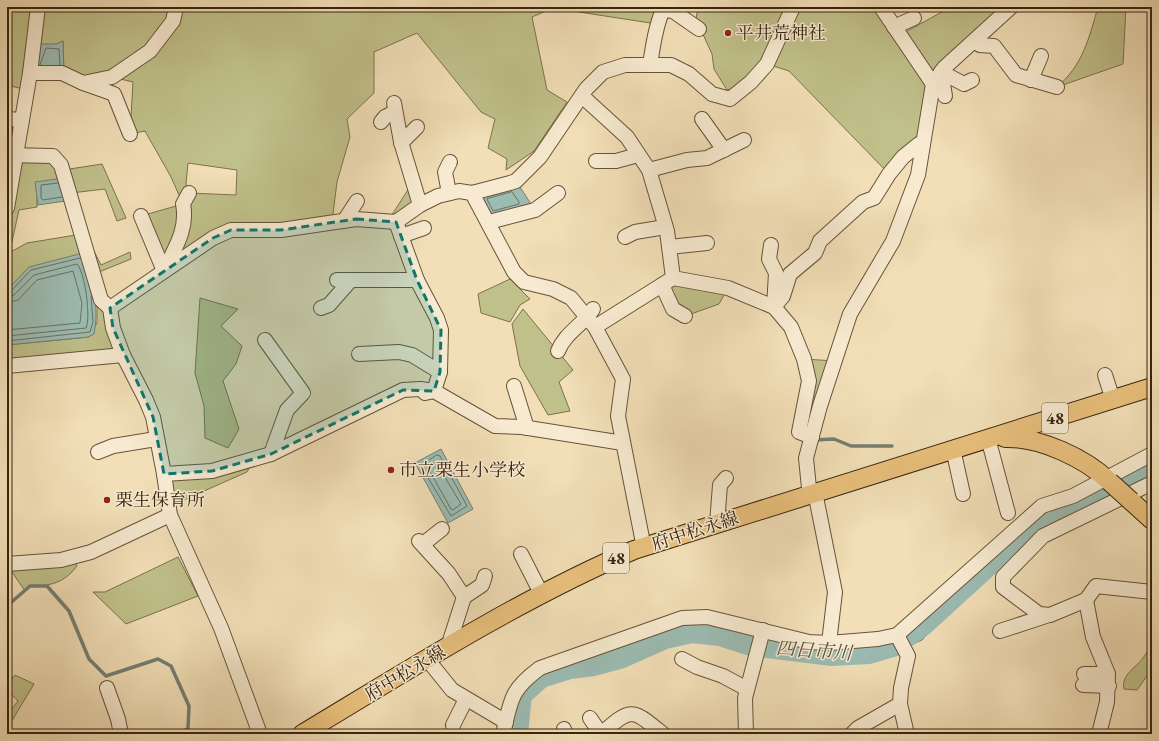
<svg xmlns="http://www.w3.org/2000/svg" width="1159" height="741" viewBox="0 0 1159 741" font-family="'EB Garamond','Noto Serif JP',serif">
<rect width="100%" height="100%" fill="#f2dfb7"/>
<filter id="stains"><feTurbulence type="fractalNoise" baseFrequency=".005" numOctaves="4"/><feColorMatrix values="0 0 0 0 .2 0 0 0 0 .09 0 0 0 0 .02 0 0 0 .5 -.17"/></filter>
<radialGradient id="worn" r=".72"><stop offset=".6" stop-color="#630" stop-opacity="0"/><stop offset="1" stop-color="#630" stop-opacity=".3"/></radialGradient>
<!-- green -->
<g fill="#c0c08a" stroke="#7c724c" fill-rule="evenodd">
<path d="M7 7H664L657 24 553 8 532 17 547 90 567 102 534 151 506 170 507 159 488 148 495 119 481 112 417 33 374 52V93L347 119 350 137 337 182 332 222 240 230 164 271 141 216 183 204 171 177 145 131 130 134 133 82 112 77 83 83 64 74 63 41 57 44 36 63 27 90 7 85ZM188 163 237 170 236 195 189 193 186 184Z"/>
<path d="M698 7H881L900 35 951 7H1010L944 68 925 136 889 174 789 71 767 64 736 88 727 90 714 69 712 54 696 19Z"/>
<path d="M1098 7H1126L1123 64 1057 87C1083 65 1089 38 1098 7Z"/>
<path d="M7 127 20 129 16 155 53 156 63 170 102 164 126 218 117 221 105 189 37 197V207L19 210 11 246 7 249Z"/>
<path d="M413 182 420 205 388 221Z"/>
<path d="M82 234 87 261 7 290V254L27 243Z"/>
<path d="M91 245 101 265 130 252 131 259 94 274Z"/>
<path d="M510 279 530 299 520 305 510 322 481 313 478 294Z"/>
<path d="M673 285 728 288 719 304 691 314 676 308 669 290Z"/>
<path d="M200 298 238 309 221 326 242 346 236 364 223 381 239 429 228 448 205 438 204 406 195 373Z"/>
<path d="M101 300 123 355 7 366V345L89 337 97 323V302Z"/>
<path d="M523 309 573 370 559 382 570 411 548 415 520 366 512 324Z"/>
<path d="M804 359 835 361 812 437 799 432Z"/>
<path d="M1152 454V483L1044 529 1007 560 941 618 922 640 904 648 865 659 817 661 776 654H756L719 640 691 639 684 618 809 642 897 635 1034 515Z"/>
<path d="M254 459 247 472 168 507 164 474Z"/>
<path d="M72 557 77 566C64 583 51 586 30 586L25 591 10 569Z"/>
<path d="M178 557 198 596 126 624 93 592H105Z"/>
<path d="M1152 644V669L1137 690 1124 689C1121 674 1136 668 1143 658 1147 653 1149 648 1152 644Z"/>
<path d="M15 675 34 684 7 729V715L18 701 7 690V686Z"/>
</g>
<!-- water -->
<g fill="#9cbcb3" stroke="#747f71">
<path d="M63 41 64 74 34 73 41 44H57Z"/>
<path d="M65 178 72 200 38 205 35 182Z"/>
<path d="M516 181 535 210 489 222 472 193Z"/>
<path d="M83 253C91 281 100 304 94 334L88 337 7 345V290L29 267Z"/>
<path d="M441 449 473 509 448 523 415 463Z"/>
</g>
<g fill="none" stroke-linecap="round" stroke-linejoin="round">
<!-- shore -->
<g stroke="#6a7061" stroke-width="1">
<path d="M40 65 46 48 59 49 60 65"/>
<path d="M58 183 41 185V198L43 200 62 197"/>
<path d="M512 192 519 202V204L493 211 487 199Z"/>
<path d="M7 292 11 291 31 270 80 258"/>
<path d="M7 297 14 295 34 275 77 264C85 272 91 318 86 328L7 336"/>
<path d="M7 303 18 300 37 280 73 271 82 303 80 323 7 330"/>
<path d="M7 341 90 332 93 322 91 296"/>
<path d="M437 455 440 456 467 506 451 516 421 466Z"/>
<path d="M436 462 461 504 453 510 451 509 428 468Z"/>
</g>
<!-- stream -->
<g stroke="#747f71" stroke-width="3.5">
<path d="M814 440 834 439 851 446H892"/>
<path d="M7 606 30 586H47L69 611 89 659 106 676 158 659 171 666 189 706 188 728 181 734"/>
</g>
<!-- river -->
<path stroke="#9cbcb3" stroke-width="22" d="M517 734 521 695 541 677 570 668 594 665 620 658 665 638 692 632 720 635 751 645 832 655 869 653 893 646 923 625 1040 518C1080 511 1115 492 1152 475"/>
<defs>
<g id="minor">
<path d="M881 7 933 84"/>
<path d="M663 10 673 11 699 29"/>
<path d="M894 27 914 18"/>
<path d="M974 41 980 45 994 46 1016 75 1057 87"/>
<path d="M650 65C653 45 656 25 664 7"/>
<path d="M941 72 964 84 972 80"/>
<path d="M941 72 945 96"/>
<path d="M30 73H62L83 83 112 77 150 51 173 21 176 7"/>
<path d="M1031 80 1041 56"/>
<path d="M83 83 114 94 130 134"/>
<path d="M582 96 627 137 649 170 667 231 673 278"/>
<path d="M394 103 401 142 420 205"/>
<path d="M7 119 22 120"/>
<path d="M702 119 724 150"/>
<path d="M381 122 385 117 395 112"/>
<path d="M401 143 417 127"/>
<path d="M7 155 53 156 61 165 101 300 110 308"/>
<path d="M596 161H616L638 155"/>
<path d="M649 170 687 160 707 158 744 140"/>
<path d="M449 193 445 172 450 162"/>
<path d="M472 193 514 272 524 282 553 289 571 298 595 327 623 379 618 416 644 548"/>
<path d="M7 208 30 73 38 7"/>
<path d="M141 216 164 271"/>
<path d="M344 221 357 201"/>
<path d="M396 222 417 280 437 318 441 330 440 372 434 391 425 393"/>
<path d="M489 222 535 210 558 193"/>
<path d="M401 236 424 228"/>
<path d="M625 237 635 232 665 227"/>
<path d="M771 245 769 259 776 273 774 307"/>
<path d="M669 247 707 243"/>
<path d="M164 271C175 248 188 229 183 204L189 193"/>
<path d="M337 280H417"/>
<path d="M662 285 673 309 685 316"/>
<path d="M774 307 783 296 790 274 815 253 820 241 863 202 874 198 889 174 903 157 919 144H923"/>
<path d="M321 308 329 305 351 280"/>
<path d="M595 327 673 278 728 288 774 307 791 327 804 359 809 381 799 432 812 437"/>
<path d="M265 340 303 393 287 410 271 454"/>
<path d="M558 351C565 333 583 325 593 309"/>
<path d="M359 354 399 352 412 355 440 372"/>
<path d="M7 366 123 355"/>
<path d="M1105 375 1113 400"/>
<path d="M514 386 527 428"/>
<path d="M988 438 1008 513"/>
<path d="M953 449 963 494"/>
<path d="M98 452 113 446 156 439"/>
<path d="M164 474 212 471 271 454 403 390 420 389 434 391 495 426 522 427 623 443"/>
<path d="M1152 483 1043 536 1003 577V587L1039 614 1050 615 1086 600 1096 586 1152 592"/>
<path d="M717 524 720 485 726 478"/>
<path d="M419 541 449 574 464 597 448 647"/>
<path d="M423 544 442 529"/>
<path d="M521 554 542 595"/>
<path d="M7 564 61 560 91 552 170 515"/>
<path d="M464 597 482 585 485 576"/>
<path d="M1086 600 1093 637 1108 674 1107 702 1099 734"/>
<path d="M1000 631 1049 615"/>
<path d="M897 635 908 656 901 688 900 704 907 734"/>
<path d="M829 643 835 592 817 502 809 488 806 458 820 406 850 314 893 241 918 175 933 84 944 68 1011 7"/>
<path d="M427 659 452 690 506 722"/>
<path d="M682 659 697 667 723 676 747 689"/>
<path d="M1084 674H1108"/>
<path d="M1083 685 1109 686"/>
<path d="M107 688 118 719 121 734"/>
<path d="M590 718 601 734"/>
<path d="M453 725 466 699"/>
<path d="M564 729 565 734"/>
<path d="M260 734 221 628 170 515 164 474 153 417 146 400 123 355 113 328 110 308 213 238 231 230H281L356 219 396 222 420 205 438 196 459 191 472 193 510 183 516 181 540 157 586 89 603 72 625 65H671L689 74 712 94 730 99 751 82 767 64 793 7"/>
<path d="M503 734C511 700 510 690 540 668L682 618 707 617 809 642 829 643 878 639 897 635 1042 506 1073 496 1152 454"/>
<path d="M601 734C632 707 631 708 663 734"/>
<path d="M746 734 745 698 763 630"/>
<path d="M852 734 858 728 900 704"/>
</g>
<g id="major">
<path d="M1005 438C1040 437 1085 458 1110 482"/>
<path d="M1131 501 1152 520"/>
<path d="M302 734C410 669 518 600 634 550L1152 387"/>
</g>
</defs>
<!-- minor casing -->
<use href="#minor" stroke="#665339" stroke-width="16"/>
<!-- major casing -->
<use href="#major" stroke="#37240f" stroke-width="20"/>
<!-- minor -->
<use href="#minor" stroke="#f7ead0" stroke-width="14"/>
<!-- major -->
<use href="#major" stroke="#e9c07c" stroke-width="18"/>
<defs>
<path id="major-bridge" d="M1110 482 1131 501"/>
</defs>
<!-- major-bridge casing -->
<use href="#major-bridge" stroke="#37240f" stroke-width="20" stroke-linecap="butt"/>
<!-- major-bridge -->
<use href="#major-bridge" stroke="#e9c07c" stroke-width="18"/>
</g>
<!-- marked area -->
<path fill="#0f766e" fill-opacity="0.2" stroke="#0f766e" stroke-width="3" stroke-dasharray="8 5" stroke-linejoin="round" d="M356 219 396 222 417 280 441 330 440 372 434 391 403 390 271 454 212 471 164 474 153 417 113 328 110 308 213 238 231 230H281Z"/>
<!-- markers -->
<g fill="#8f2418" stroke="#f7ead0" stroke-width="1.5">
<circle cx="728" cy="33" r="4"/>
<circle cx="391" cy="470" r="4"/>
<circle cx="107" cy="500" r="4"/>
</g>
<g text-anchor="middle" stroke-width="3" stroke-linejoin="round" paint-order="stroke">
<!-- shield labels -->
<g fill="#f7ead0" stroke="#715f49" stroke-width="1">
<rect x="1042" y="403" width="26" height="30" rx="3"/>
<rect x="603" y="543" width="26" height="30" rx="3"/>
</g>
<g font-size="17" font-weight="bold" fill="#37240f">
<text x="1055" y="424">48</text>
<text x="616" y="564">48</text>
</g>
<!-- poi labels -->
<g font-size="18" fill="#37240f" stroke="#f7ead0" text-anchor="start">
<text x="736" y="39">平井荒神社</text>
<text x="399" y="476">市立栗生小学校</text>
<text x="115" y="506">栗生保育所</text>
</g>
<!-- street labels -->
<g font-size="18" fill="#37240f" stroke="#f7ead0">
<text transform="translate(695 531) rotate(-18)" y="6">府中松永線</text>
<text transform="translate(405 673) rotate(-31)" y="6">府中松永線</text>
</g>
<!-- water labels -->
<g font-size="19" font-style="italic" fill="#555240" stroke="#f7ead0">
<text transform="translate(814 650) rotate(4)" y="7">四日市川</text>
</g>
</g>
<!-- margin -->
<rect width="1159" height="741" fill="none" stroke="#f2dfb7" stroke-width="24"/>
<rect x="8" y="8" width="1143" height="725" fill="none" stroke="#37240f" stroke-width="2"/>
<rect x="12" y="12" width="1135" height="717" fill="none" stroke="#37240f"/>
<rect width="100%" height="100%" filter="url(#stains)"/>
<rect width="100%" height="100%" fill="url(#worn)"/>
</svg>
